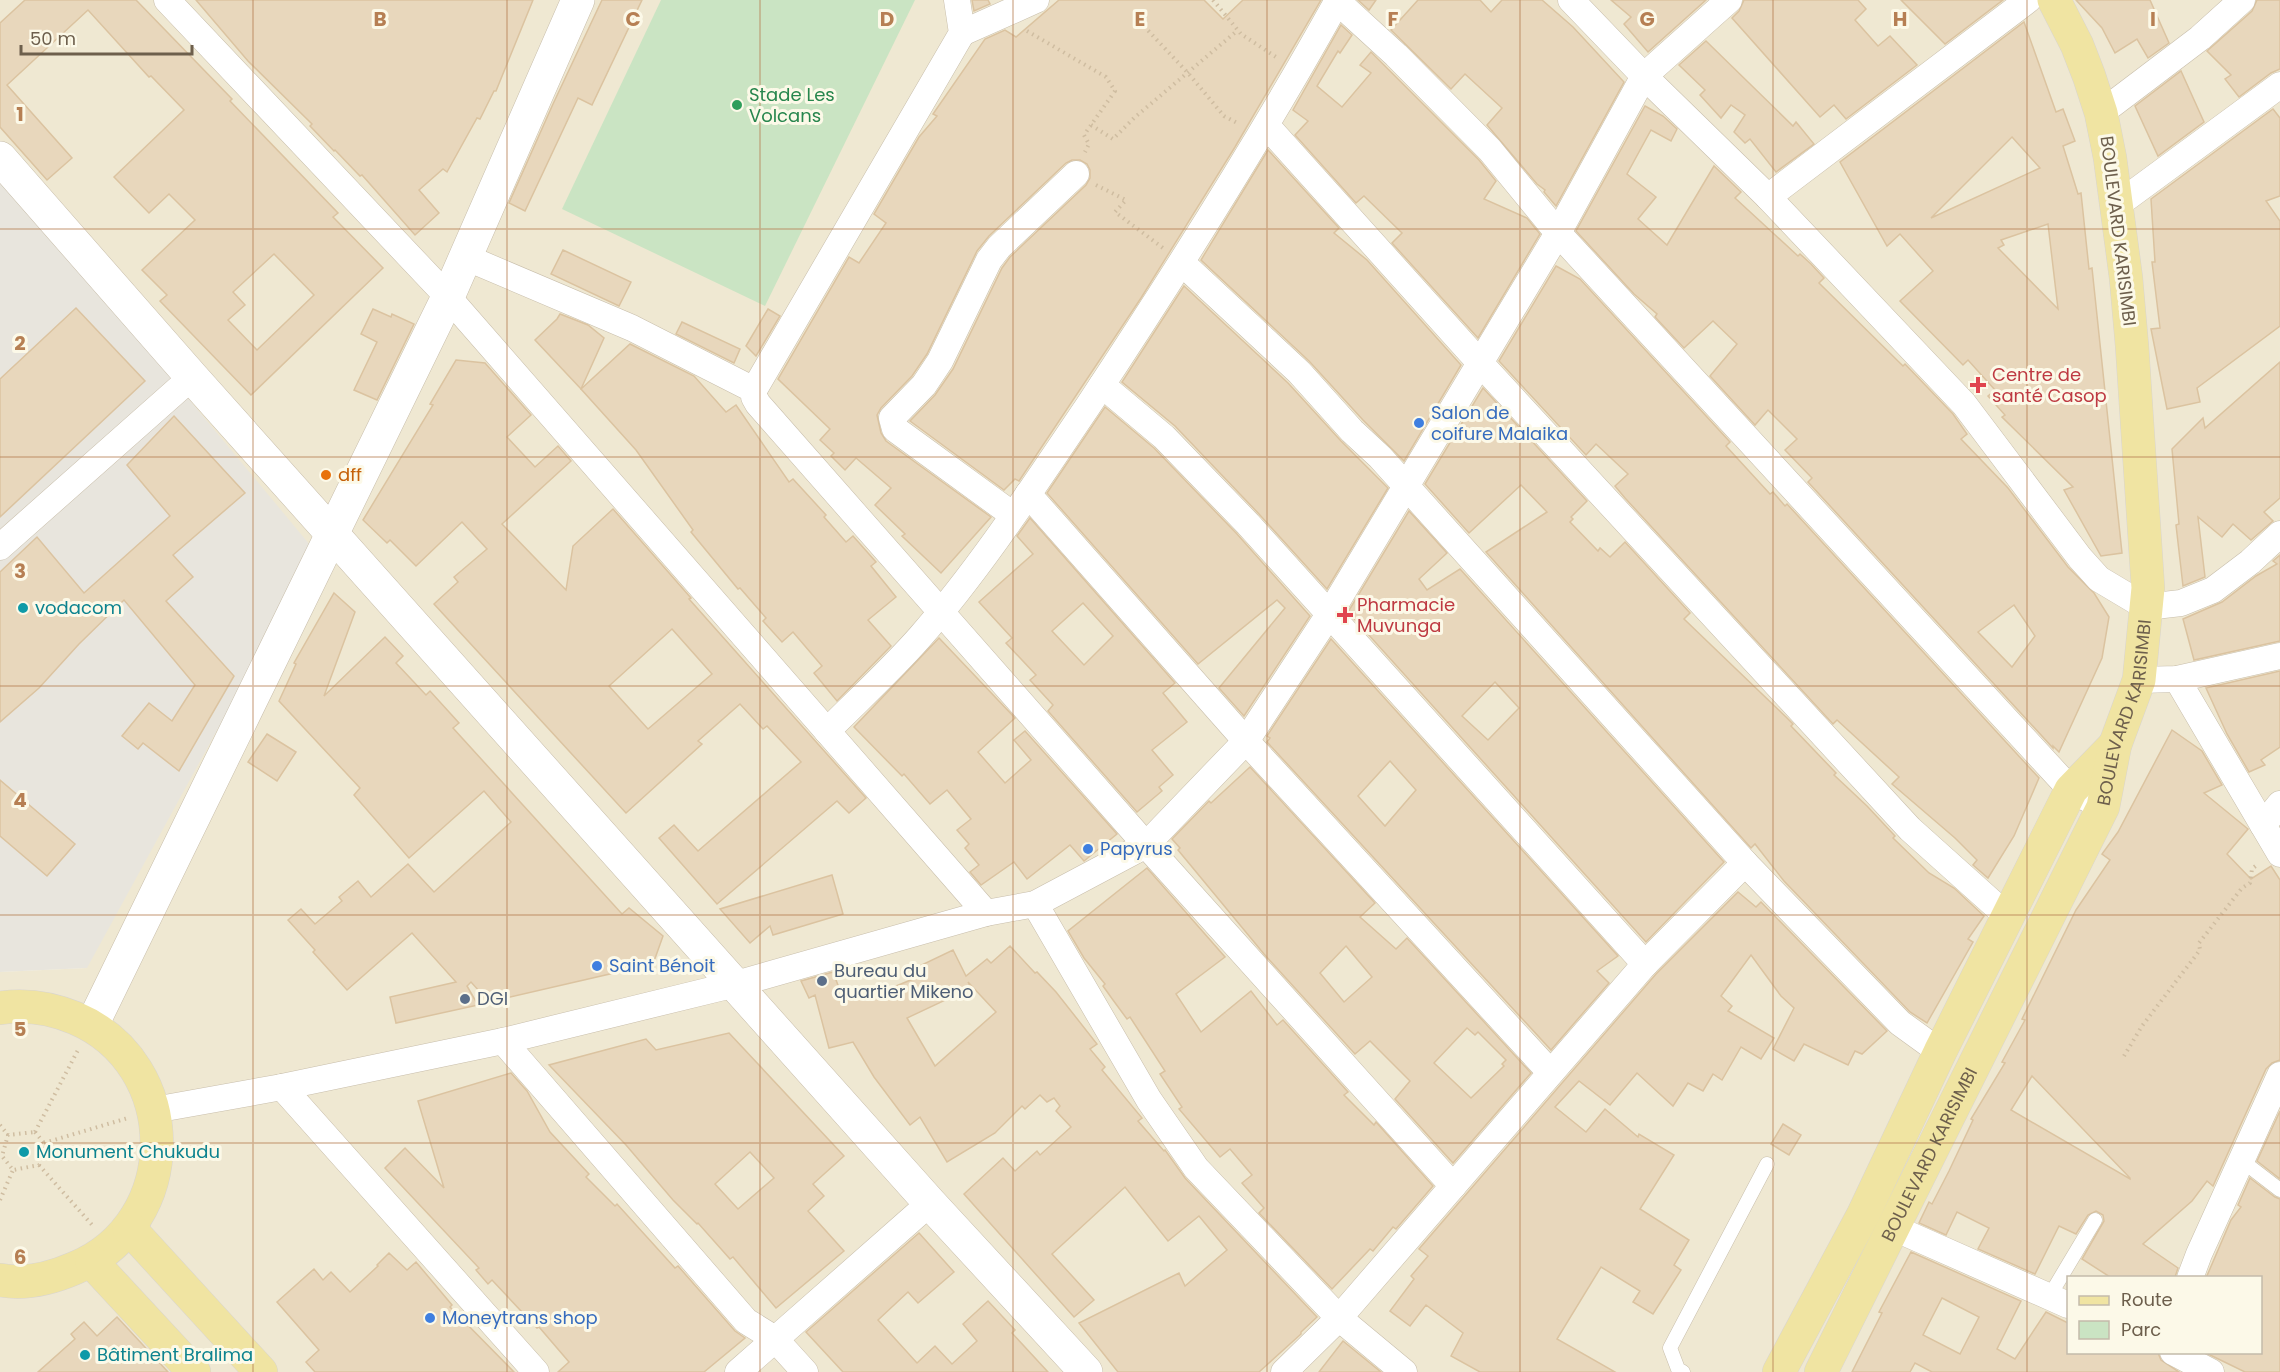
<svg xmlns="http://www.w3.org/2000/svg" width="2280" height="1372" viewBox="0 0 2280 1372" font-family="Poppins,sans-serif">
<rect width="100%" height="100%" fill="#f9f5e3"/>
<!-- residential -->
<path fill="#efe8d2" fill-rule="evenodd" d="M0 0H2280V1372H0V972L87 968 0 172ZM2068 1278H2260V1352H2068Z"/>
<!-- industrial -->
<path fill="#e8e5dd" d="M0 172 315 551 87 968 0 972Z"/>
<!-- green -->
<path fill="#cae4c3" d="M661 0H915L765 306 562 209Z"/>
<!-- building -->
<g fill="#e8d7bc" stroke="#dbc3a0" stroke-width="1.5" fill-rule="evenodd">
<path d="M25 0H136L232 99 230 101 338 213 333 217 383 268 251 395 160 301 167 295 142 270 195 220 169 194 149 213 114 177 184 110 151 76 149 77 88 10 7 85 72 158 47 180 0 127V23ZM274 254 314 295 257 350 228 320 245 305 233 292Z"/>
<path d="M196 0H533L496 91H494L480 119 477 118 447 172 443 169 419 190 439 213 415 235 362 175 360 176 335 150 334 151 310 126 312 124 248 61Z"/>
<path d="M602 0H642L592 105 578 98 525 211 509 203 553 104Z"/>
<path d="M972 0H988L990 4 974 11Z"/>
<path d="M1059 0H1204L1223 19 1243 0H1321L1235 147 1141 298 1019 481 1015 479 1004 490 910 421 935 395 953 369 1002 268 1010 257 1086 185 1090 178V170L1087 164 1080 160H1072L1066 163 989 236 977 251 927 354 912 376 881 408 877 415 881 433 886 441 991 517 941 573 902 536 905 534 875 505 891 488 856 458 845 470 831 456 834 453 820 440 830 429 778 379 849 257 859 263 886 223 874 214 919 137 937 116 933 114 985 39 1005 30 1016 37Z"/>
<path d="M1358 0H1376L1369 10Z"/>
<path d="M1418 0H1480L1491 12 1502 0H1542L1573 27 1624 82 1556 206 1544 192 1545 190 1537 184 1487 125 1502 108 1465 74 1451 89 1391 30Z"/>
<path d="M1611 0H1706L1648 52 1624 24 1631 17Z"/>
<path d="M1744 0H1858L1866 9 1855 20 1878 46 1890 36 1917 65 1846 119 1834 105 1820 117 1732 18 1739 11Z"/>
<path d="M1901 0H2003L1945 44Z"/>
<path d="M2076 0H2150L2169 43 2148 58 2137 39 2115 53 2102 28Z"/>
<path d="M2257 0H2280V69L2271 73 2239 97 2225 79 2231 75 2207 51 2252 11Z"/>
<path d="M2024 22 2056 112 2063 109 2075 141 2063 146 2078 194 2081 193 2089 269 2092 268 2122 553 2101 556 2064 490 2073 487 2002 417 2005 415 1988 396 1995 390 1968 360 1963 365 1900 301 1933 271 1900 234 1887 246 1840 162ZM2012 137 2040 168 1931 218ZM2048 224 2058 309 1998 248 2004 245 2001 240Z"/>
<path d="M1341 25 1352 35 1340 53 1338 51 1317 86 1342 107 1371 73 1360 65 1371 52 1479 160 1496 181 1484 199 1527 218 1540 234 1478 338 1392 243 1402 233 1364 196 1356 203 1295 135 1308 121 1293 110Z"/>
<path d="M1706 41 1793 126 1796 122 1814 144 1776 172 1750 139 1745 143 1734 132 1745 115 1731 105 1721 118 1700 95 1705 90 1679 65Z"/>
<path d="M2181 71 2204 122 2158 156 2135 106Z"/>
<path d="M1645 106 1663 116 1677 129 1671 141 1651 130 1627 174 1656 197 1638 219 1667 245 1714 166 1741 192 1735 198 1798 256 1800 254 1811 264 1824 278 1819 283 1903 366 1905 364 1953 414 1967 434 1961 439 2008 488 2068 567 2094 593 2109 617 2102 658 2059 752 2053 746V748L1808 482 1812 478 1785 450 1797 439 1768 410 1755 425 1710 376 1737 344 1713 321 1684 348 1655 317 1657 314 1634 294 1576 231ZM2014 605 2035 636 2012 667 1978 632Z"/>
<path d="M2273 109 2280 118V196L2266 201 2280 221V326L2197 388 2200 402 2167 409 2151 329 2160 328 2152 262H2155L2151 199Z"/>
<path d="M1268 150 1339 228 1334 233 1367 260 1461 365 1404 461 1363 420 1309 361 1201 260Z"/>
<path d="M563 250 631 282 619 306 551 274Z"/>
<path d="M1556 266 1580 279 1730 442 1726 446 1770 494 1773 492 1785 506 1787 504 2039 778 2014 836 1988 878 1973 865 1977 860 1955 838 1892 784 1899 777 1837 720 1833 724 1625 498 1615 486 1628 474 1596 444 1586 455 1499 361Z"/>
<path d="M1184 286 1288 383 1341 441 1388 488 1327 589 1259 514 1175 426 1122 382Z"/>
<path d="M76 308 145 381 0 517V379Z"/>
<path d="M373 309 391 317 392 314 414 324 377 400 354 390 377 342 361 334Z"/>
<path d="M768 309 780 316 756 356 746 346Z"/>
<path d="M560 314 588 325 604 338 581 389 535 340 557 319Z"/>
<path d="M682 322 740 349 734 363 676 334Z"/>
<path d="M630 344 694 376 726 412 736 405 789 482 793 479 826 515 824 517 846 542 853 536 876 562 871 566 896 597 868 620 891 646 837 701 814 673 822 666 793 632 782 642 763 621 766 618 740 588 738 589 691 532 693 530 636 450 581 389Z"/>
<path d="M456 360 485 363 531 415 507 437 535 467 558 446 571 461 502 524 566 590 573 546 613 509 691 598 689 599 866 798 849 813 837 801 717 904 659 838 674 825 698 851 801 762 767 726 763 729 740 704 698 741 702 744 626 813 434 604 458 582 454 577 487 549 462 522 416 566 390 540 387 543 363 520 433 405 430 404ZM672 629 712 674 648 729 609 686Z"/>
<path d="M2280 362V498L2264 512 2273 521 2251 540 2233 524 2222 537 2198 517 2205 577 2183 586 2176 525 2179 524 2172 449 2203 418 2205 428Z"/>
<path d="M1483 388 1587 501 1571 517 1573 519 1570 522 1598 551 1600 548 1610 557 1625 542 1690 613 1684 619 1786 717 1793 724 1791 726 1836 773 1834 775 1867 806 1895 836 1893 838 1929 873 1954 888 1984 916 1968 939 1973 942 1927 1023 1910 1012 1784 881 1755 844 1751 848 1486 552 1547 512 1521 485 1469 533 1425 484Z"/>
<path d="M1105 407 1154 448 1237 534 1310 616 1244 716 1219 688 1285 608 1277 600 1198 664 1047 493Z"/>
<path d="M174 416 245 493 173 555 193 577 166 601 234 676 179 771 143 743 138 749 122 736 149 703 172 721 195 685 124 600 79 644 39 688 0 722V572L37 537 84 593 170 516 127 465Z"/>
<path d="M1409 511 1447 553 1419 579 1427 590 1460 569 1724 862 1646 942 1348 612ZM1495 682 1519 708 1488 740 1462 716Z"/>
<path d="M1030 518 1175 683 1163 693 1187 722 1152 750 1173 775 1159 787 1162 791 1137 812 1048 711 1053 705 1030 680 1036 675 1006 643 1012 638 979 602 1033 554 1017 536ZM1083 603 1113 636 1084 665 1052 631Z"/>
<path d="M2280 555V641L2194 660 2183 619 2222 602 2256 576 2277 564 2273 561Z"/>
<path d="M334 593 355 612 324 696 385 637 403 656 396 663 426 695 430 691 459 723 453 728 622 914 629 908 663 936 653 964 489 1002 471 982 467 986 478 1005 396 1023 390 997 456 982 412 933 347 990 313 952 315 950 288 920 301 909 315 924 342 901 339 897 358 881 371 897 408 864 434 892 511 822 484 791 409 858 354 795 360 788 279 701 296 664 294 663Z"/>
<path d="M939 638 1015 718 978 752 1005 783 1031 760 1014 740 1025 731 1117 834 1084 861 1070 845 1027 879 1014 862 981 885 970 872 979 865 965 848 969 844 957 830 971 819 947 790 930 804 904 774 902 776 854 727Z"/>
<path d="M1331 639 1618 956 1597 971 1609 983 1551 1050 1267 742 1270 738 1267 736ZM1390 761 1416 790 1385 826 1358 796Z"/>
<path d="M2280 671V747L2261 760 2265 765 2249 772 2227 734 2206 688Z"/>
<path d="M2172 730 2202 751 2222 785 2204 793 2248 829 2227 854 2251 879 2271 866 2280 880V1060L2272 1063 2266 1069 2213 1186 2207 1181 2192 1201 2143 1244 2178 1268 2175 1277H2110L2082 1259 2104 1221 2103 1215 2096 1211 2088 1215 2076 1234 2059 1226 2035 1274 1978 1249 1989 1228 1957 1212 1946 1235 1919 1223 1929 1202 1932 1204 1949 1171 1973 1120 1971 1119 2005 1063 2002 1062 2025 1020 2022 1019 2076 910 2110 860 2102 854 2118 832ZM2032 1076 2130 1178V1179L2011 1110Z"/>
<path d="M267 734 296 752 277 781 248 762Z"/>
<path d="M1250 767 1375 903 1360 917 1396 949 1407 938 1531 1073 1453 1163 1395 1099 1410 1081 1370 1041 1355 1054 1264 954 1178 850 1180 848 1172 839 1209 801 1211 803ZM1346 946 1372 977 1344 1002 1320 973ZM1467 1028 1475 1035 1478 1032 1506 1060 1502 1064 1504 1066 1471 1098 1434 1063Z"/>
<path d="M0 780 75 844 47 876 0 836Z"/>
<path d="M1147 868 1225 957 1176 994 1201 1032 1251 991 1277 1025 1283 1020 1348 1092 1344 1095 1374 1125 1376 1122 1433 1186 1396 1229 1393 1227 1373 1251 1370 1249 1332 1289 1259 1213 1264 1208 1242 1183 1252 1175 1230 1149 1220 1157 1179 1109 1182 1107 1160 1074 1165 1071 1130 1017 1127 1019 1113 1000 1103 986 1105 984 1084 958 1068 931Z"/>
<path d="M832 875 843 914 773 935 770 926 750 943 720 909Z"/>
<path d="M1738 892 1756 907 1761 902 1887 1031 1862 1054 1855 1051 1848 1065 1804 1044 1794 1061 1773 1049 1794 1008 1781 996 1751 955 1721 996 1732 1006 1728 1011 1774 1038 1761 1059 1741 1047 1722 1080 1713 1074 1703 1091 1688 1083 1673 1106 1637 1073 1610 1105 1579 1081 1555 1107 1586 1132 1605 1109 1638 1137 1639 1134 1674 1155 1640 1209 1689 1240 1674 1265 1681 1270 1653 1314 1633 1302 1640 1291 1601 1267 1557 1339 1615 1372H1480L1451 1356 1463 1333 1426 1305 1410 1326 1390 1311 1414 1279 1411 1276 1428 1256 1419 1249 1656 974Z"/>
<path d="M1010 946 1035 973 1037 972 1056 992 1097 1044 1090 1049 1105 1067 1102 1070 1142 1118 1138 1121 1164 1151 1165 1150 1185 1178 1317 1317 1301 1332V1334L1259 1372H1118L1079 1323 1179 1273 1185 1286 1227 1250 1199 1216 1168 1241 1125 1187 1052 1254 1094 1300 1074 1317 964 1194 1003 1158 1015 1171 1037 1151 1040 1155 1071 1127 1056 1111 1060 1106 1054 1098 1047 1102 1040 1095 1025 1109 1022 1106 995 1133 947 1162 920 1117 910 1125 874 1077 853 1042 829 1048 815 995 809 998 801 981 833 972 844 1001 871 994 872 996 913 979 909 971 953 950 966 976 987 959 991 963ZM968 982 996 1012 935 1066 907 1018 971 988Z"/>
<path d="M729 1033 844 1156 813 1184 824 1196 808 1211 844 1251 776 1308 733 1257 730 1259 698 1223 697 1224 673 1200 626 1145 549 1065 646 1039 656 1050ZM750 1152 774 1178 738 1209 715 1184Z"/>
<path d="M511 1073 527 1091 550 1132 589 1174 586 1177 615 1206 617 1204 675 1268 678 1266 735 1331 745 1338 704 1372H558L569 1362 539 1327 537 1328 492 1280 488 1284 476 1270 479 1268 385 1168 405 1148 444 1188 418 1101Z"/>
<path d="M2280 1111V1179L2257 1161Z"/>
<path d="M1783 1124 1801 1135 1789 1155 1771 1144Z"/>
<path d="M2250 1178 2275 1197 2280 1199V1372H2245L2206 1353H2260V1278H2206L2231 1220 2241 1207 2238 1205Z"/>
<path d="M919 1233 954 1272 918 1303 908 1292 878 1320 917 1363 935 1346 952 1364 977 1341 963 1324 988 1301 1015 1330 1012 1333 1048 1372H843L806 1332Z"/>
<path d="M1911 1252 2021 1301 1997 1349 2015 1359 2046 1312 2068 1323V1353H2158L2161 1360 2179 1372H1932L1915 1363 1910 1372H1852L1882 1313 1879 1312ZM1942 1298 1979 1317 1960 1354 1923 1335Z"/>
<path d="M389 1253 407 1270 416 1262 452 1305 450 1307 514 1372H315L306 1362 319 1350 277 1302 314 1269 323 1280 331 1272 350 1292 378 1266 377 1265Z"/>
<path d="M117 1317 168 1372H38L75 1339 71 1334 84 1322 97 1336Z"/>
<path d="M1343 1341 1381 1372H1319Z"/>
</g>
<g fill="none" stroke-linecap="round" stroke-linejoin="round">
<defs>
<g id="service">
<path d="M2241 1160 2280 1190"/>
<path d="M2049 1297 2095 1220"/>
<path d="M1683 1372 1678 1369 1670 1348 1767 1164"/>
</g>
<g id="minor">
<path d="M167 0 448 297 986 913"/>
<path d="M1571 0 1644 76 1768 197 1964 404 2080 558 2099 579 2146 607 2181 603 2213 590 2250 562 2280 534"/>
<path d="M1338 2 1396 55 1490 150 1558 233 2071 790 2103 807"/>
<path d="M962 33 1036 0"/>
<path d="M2101 113 2200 38 2242 0"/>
<path d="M1267 126 1481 364 1910 829 2007 916"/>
<path d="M1768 197 2028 0"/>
<path d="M2117 205 2280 85"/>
<path d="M465 257 632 328 754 390V397L758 404 1146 845 1453 1186"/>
<path d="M1182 263 1299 372 1352 431 1380 457 1745 863 1900 1023 1940 1052"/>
<path d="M1102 385 1164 437 1248 524 1645 964"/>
<path d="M754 390 962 33 957 0"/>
<path d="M1028 494 1246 741 1550 1072"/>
<path d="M1013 515 895 429 892 418 924 385 940 361 989 260 999 247 1076 174"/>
<path d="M0 547 192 377"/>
<path d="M2177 679 2280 854"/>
<path d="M2139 680 2177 679 2280 656"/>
<path d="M827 731C858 700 891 670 920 637 982 566 1035 484 1088 406 1176 273 1261 139 1338 0"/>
<path d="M2263 825 2280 804"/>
<path d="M1035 904 1149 1100 1196 1168 1339 1318 1404 1372"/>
<path d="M503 1041 746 1321 775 1339 805 1372"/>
<path d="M282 1087 536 1372"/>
<path d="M154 1110 282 1087 503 1041 736 984 986 913 1035 904 1146 845 1246 741 1330 613 1558 233 1644 76 1729 0"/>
<path d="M1894 1228 2068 1305"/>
<path d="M2190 1278 2199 1254 2280 1075"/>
<path d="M2173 1352 2211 1372"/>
<path d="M738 1372 930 1203"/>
<path d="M1284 1372 1339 1318 1645 964 1745 863"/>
</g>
<g id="tertiary">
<path d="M0 158 192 377 930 1203 1086 1372"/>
<path d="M92 1025 448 297 578 0"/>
</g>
<g id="primary">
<path d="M0 1008C26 1004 51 1008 75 1018 184 1064 184 1223 75 1268 52 1278 25 1285 0 1280"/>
<path d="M129 1228 261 1372"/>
<path d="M92 1262 194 1372"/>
<path d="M1779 1372 1863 1215 1940 1052 2071 790 2115 745"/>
<path id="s1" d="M1821 1372 2103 807 2115 745 2139 680 2148 588 2132 346 2126 278 2110 158 2101 113 2089 76 2077 45 2054 0"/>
</g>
</defs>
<!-- service casing -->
<use href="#service" stroke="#c8beab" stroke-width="15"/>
<!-- minor casing -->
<use href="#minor" stroke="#c8beab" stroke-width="27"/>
<!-- tertiary casing -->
<use href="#tertiary" stroke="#c8beab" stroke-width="34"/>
<!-- primary casing -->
<use href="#primary" stroke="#d9d5d0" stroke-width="34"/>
<!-- path -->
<g stroke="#cfbda1" stroke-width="4" stroke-dasharray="1.5 4.5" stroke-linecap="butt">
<path d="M1213 0 1241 34 1279 59"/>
<path d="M1140 22 1188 73 1224 116 1239 124"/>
<path d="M1027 31 1106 77 1115 91 1084 135 1089 144 1085 152"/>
<path d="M1091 125 1113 139 1134 118 1238 30"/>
<path d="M1096 185 1126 200 1115 212 1163 248"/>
<path d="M2124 1056 2142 1026 2200 950 2199 943 2242 888 2250 883 2252 869 2258 864"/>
<path d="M0 1125 8 1135"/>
<path d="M35 1132 44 1143 39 1165 13 1170 2 1156 8 1135Z"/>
<path d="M35 1132 78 1050"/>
<path d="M44 1143 128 1118"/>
<path d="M39 1165 93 1226"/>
<path d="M0 1200 13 1170"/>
</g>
<!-- service -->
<use href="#service" stroke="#fff" stroke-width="14"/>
<!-- minor -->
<use href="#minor" stroke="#fff" stroke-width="26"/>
<!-- tertiary -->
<use href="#tertiary" stroke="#fff" stroke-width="33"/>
<!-- primary -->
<use href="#primary" stroke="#f0e4a2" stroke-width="33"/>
</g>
<!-- grid -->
<path fill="none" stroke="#b67f53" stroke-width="1.5" stroke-opacity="0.55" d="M253 0V1372M507 0V1372M760 0V1372M1013 0V1372M1267 0V1372M1520 0V1372M1773 0V1372M2027 0V1372M0 229H2280M0 457H2280M0 686H2280M0 915H2280M0 1143H2280"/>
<!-- markers -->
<circle fill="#2e9e5b" stroke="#fcf9e8" stroke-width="2" cx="737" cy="105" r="6"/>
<g fill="#e0444e" stroke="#fcf9e8" stroke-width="2">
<path d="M1975 376h6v6h6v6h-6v6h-6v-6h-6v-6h6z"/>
<path d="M1342 606h6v6h6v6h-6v6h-6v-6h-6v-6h6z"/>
</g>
<g fill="#3f7fe0" stroke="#fcf9e8" stroke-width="2">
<circle cx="1419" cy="423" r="6"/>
<circle cx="1088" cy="849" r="6"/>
<circle cx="597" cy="966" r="6"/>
<circle cx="430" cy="1318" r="6"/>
</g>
<circle fill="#e8710a" stroke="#fcf9e8" stroke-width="2" cx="326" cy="475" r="6"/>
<g fill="#0f9aa8" stroke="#fcf9e8" stroke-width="2">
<circle cx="23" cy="608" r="6"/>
<circle cx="24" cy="1152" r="6"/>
<circle cx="85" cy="1355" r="6"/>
</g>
<g fill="#5c6f8a" stroke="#fcf9e8" stroke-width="2">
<circle cx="822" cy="981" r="6"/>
<circle cx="465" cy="999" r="6"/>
</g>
<g text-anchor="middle" stroke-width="6" stroke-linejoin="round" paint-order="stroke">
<!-- leisure labels -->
<g font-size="18" fill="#27864d" stroke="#fcf9e8" text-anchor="start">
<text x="749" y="101">Stade Les<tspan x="749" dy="21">Volcans</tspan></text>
</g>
<!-- street labels -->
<g font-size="18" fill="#6d5f4c" stroke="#fcf9e8">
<text transform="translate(2118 231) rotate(83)" y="6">BOULEVARD KARISIMBI</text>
<text dy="6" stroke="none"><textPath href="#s1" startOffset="729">BOULEVARD KARISIMBI</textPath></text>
<text dy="6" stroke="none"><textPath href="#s1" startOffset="243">BOULEVARD KARISIMBI</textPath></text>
</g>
<!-- health labels -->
<g font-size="18" fill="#be3a42" stroke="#fcf9e8" text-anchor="start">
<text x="1992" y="381">Centre de<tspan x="1992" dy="21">santé Casop</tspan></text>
<text x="1357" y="611">Pharmacie<tspan x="1357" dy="21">Muvunga</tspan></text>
</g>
<!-- shop labels -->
<g font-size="18" fill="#366cbe" stroke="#fcf9e8" text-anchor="start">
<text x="1431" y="419">Salon de<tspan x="1431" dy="21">coifure Malaika</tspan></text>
<text x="1100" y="855">Papyrus</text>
<text x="609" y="972">Saint Bénoit</text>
<text x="442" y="1324">Moneytrans shop</text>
</g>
<!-- food labels -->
<g font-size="18" fill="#c56008" stroke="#fcf9e8" text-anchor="start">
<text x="338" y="481">dff</text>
</g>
<!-- culture labels -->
<g font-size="18" fill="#0d838f" stroke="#fcf9e8" text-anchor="start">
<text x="35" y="614">vodacom</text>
<text x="36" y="1158">Monument Chukudu</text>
<text x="97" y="1361">Bâtiment Bralima</text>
</g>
<!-- service labels -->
<g font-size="18" fill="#4e5e75" stroke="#fcf9e8" text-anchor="start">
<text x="834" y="977">Bureau du<tspan x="834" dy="21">quartier Mikeno</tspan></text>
<text x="477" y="1005">DGI</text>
</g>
</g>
<g font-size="20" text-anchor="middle" font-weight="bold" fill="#b67f53" stroke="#fcf9e8" stroke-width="6" stroke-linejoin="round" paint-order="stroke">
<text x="380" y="26">B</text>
<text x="633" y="26">C</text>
<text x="887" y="26">D</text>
<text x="1140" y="26">E</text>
<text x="1393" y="26">F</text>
<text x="1647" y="26">G</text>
<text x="1900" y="26">H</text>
<text x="2153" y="26">I</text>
<text x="20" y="121">1</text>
<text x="20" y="350">2</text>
<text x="20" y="578">3</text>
<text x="20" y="807">4</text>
<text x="20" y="1036">5</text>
<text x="20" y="1264">6</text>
</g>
<!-- legend -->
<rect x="2067" y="1276" width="195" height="78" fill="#fcf9e8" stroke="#c3bbaa" stroke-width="1.5"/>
<rect x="2079" y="1296" width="30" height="9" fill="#f0e4a2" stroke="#c3bbaa" stroke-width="1.5"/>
<text x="2121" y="1306" font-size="18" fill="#6d5f4c">Route</text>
<rect x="2079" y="1321" width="30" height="18" fill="#cae4c3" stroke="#c3bbaa" stroke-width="1.5"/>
<text x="2121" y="1336" font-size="18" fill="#6d5f4c">Parc</text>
<!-- scale -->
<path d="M21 45v9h171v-9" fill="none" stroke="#6d5f4c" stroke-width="3"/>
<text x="30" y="45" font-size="18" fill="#6d5f4c" stroke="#fcf9e8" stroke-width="4.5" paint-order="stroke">50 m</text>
</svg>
